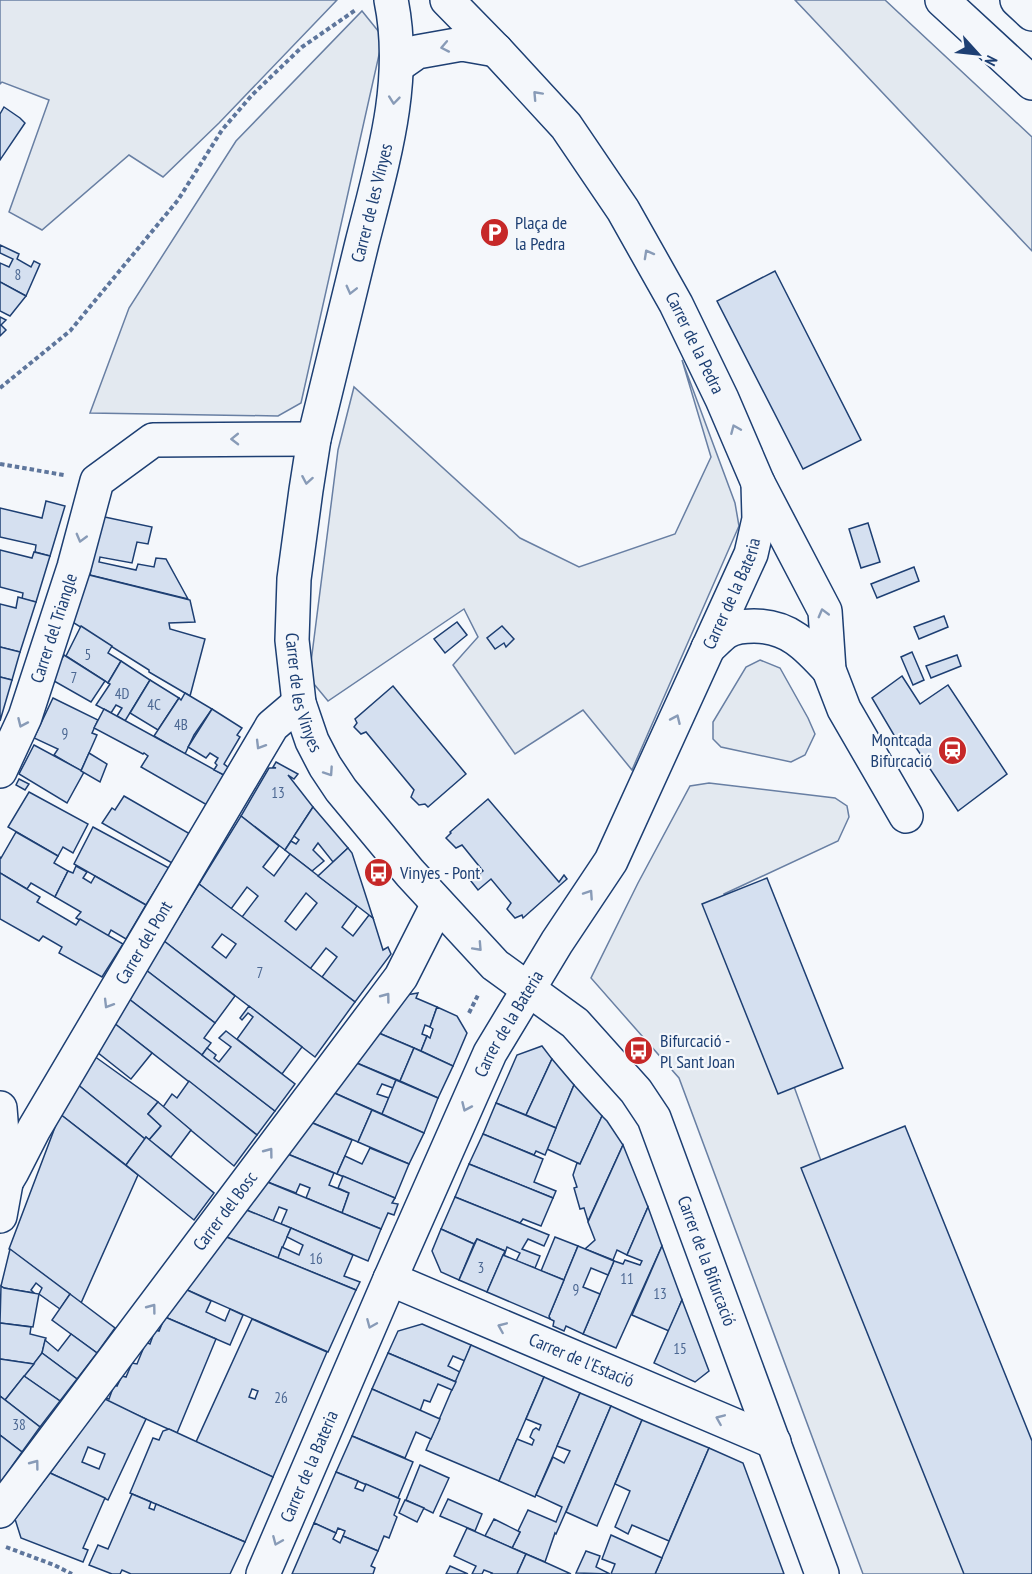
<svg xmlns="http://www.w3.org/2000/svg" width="1032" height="1574" viewBox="0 0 1032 1574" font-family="'PT Sans Narrow',sans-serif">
<rect width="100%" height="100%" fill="#f4f7fb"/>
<!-- green -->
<g fill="#e3e9f0" stroke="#687fa3" stroke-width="1.5">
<path d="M0 0H337L219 123 163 177 129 155 42 230 9 212 49 100 2 82 0 84Z"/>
<path d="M795 0H885L1032 137V251Z"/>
<path d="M362 11 383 37 301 403 278 416 90 413 129 308 236 141Z"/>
<path d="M682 360 735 503 739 526 632 770 583 710 515 754 453 665 478 637 464 609 328 701 309 678 338 450 354 387 520 538 579 567 675 534 711 457Z"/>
<path d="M760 660 780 668 808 718 815 734 805 755 791 762 721 747 713 739V722L746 667Z"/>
<path d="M709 783 835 798 847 806 849 817 838 841 724 894 848 1235 982 1574H863L679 1078 591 978 638 883 690 786Z"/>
</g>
<!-- building -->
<g fill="#d5e0f0" stroke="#1d3f73" stroke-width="1.5" fill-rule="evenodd">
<path d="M4 107 20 118 25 123 0 160V114Z"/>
<path d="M0 245 19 254 17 259 31 267 34 261 40 264 26 296 0 282V263L9 267 13 259 0 253Z"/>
<path d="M775 271 861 440 803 469 717 301Z"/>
<path d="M0 282 26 296 10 316 0 311Z"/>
<path d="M0 317 6 320 1 325 6 330 0 336Z"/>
<path d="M46 501 65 506 50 556 35 552 36 545 0 537V508L42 518Z"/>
<path d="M100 516 152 527 148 544 137 542 132 563 100 557 99 562 136 570 138 564 154 567 156 558 166 559 188 599 90 575Z"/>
<path d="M868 523 880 562 861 568 849 529Z"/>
<path d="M0 550 32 558 34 552 50 556 36 602 22 599 23 593 0 587Z"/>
<path d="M914 567 919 581 877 598 871 584Z"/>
<path d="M81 573 190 600 195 622 169 623 170 629 205 639 190 696 149 672V670L66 618Z"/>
<path d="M18 597 36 602 20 652 0 647V604L16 608Z"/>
<path d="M944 616 948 627 919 639 914 627Z"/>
<path d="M457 622 467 635 445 653 434 639Z"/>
<path d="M81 626 112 646 108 653 121 661 108 683 66 656Z"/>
<path d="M502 626 514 639 506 647 504 643 495 649 487 638Z"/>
<path d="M0 647 20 652 12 680 0 677Z"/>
<path d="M912 652 924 680 913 685 901 657Z"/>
<path d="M64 655 105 681 91 702 47 677 53 674Z"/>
<path d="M957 655 961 666 931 678 926 666Z"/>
<path d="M121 661 150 680 125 721 117 716 122 708 116 705 111 713 96 705 110 684 108 683Z"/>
<path d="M902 676 920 704 948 685 1007 774 958 811 911 740 901 747 872 698Z"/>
<path d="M0 677 12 680 0 721Z"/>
<path d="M150 680 179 698 158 730 130 713Z"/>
<path d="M393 686 466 774 428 807 425 804 419 805 411 797 414 790 366 732 361 734 354 727 357 723 355 719Z"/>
<path d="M185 693 212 709 194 735 185 754 154 736 179 698 181 700Z"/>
<path d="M53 698 98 720 92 733 97 735 81 771 54 755 58 749 34 738Z"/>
<path d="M104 709 224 775 207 805 141 767 148 756 144 753 143 754 94 728Z"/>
<path d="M212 709 242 728 237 735 240 737 224 764 229 768 224 775 214 770 217 765 215 763 218 758 210 753 206 758 188 747Z"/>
<path d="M34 745 84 772 67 803 19 774Z"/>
<path d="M89 753 107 764 100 782 81 771Z"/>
<path d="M276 762 298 774 294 779 288 775 313 807 285 850 241 816 269 768H276L273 767Z"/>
<path d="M19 779 29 784 25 790 16 785Z"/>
<path d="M29 792 88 824 73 853 63 847 58 856 8 827Z"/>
<path d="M124 796 190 834 172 863 102 823 112 808 115 810Z"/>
<path d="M488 799 559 882 564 875 567 879 523 918 522 915 515 918 507 909 511 903 491 879 478 890 471 881 483 871 462 845 456 848 446 838 451 833 450 832Z"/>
<path d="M313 807 348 848 333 862 318 843 313 850 324 861 312 871 285 850 291 841 296 844 299 840 294 836Z"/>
<path d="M241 816 279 846 263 867 274 876 290 854 357 906 342 927 353 936 369 915 373 918 383 950 388 947 391 954 355 1002 322 977 337 957 326 948 310 969 242 917 258 896 247 887 231 909 199 884ZM306 893 317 903 296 930 285 921Z"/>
<path d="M93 827 169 868 146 905 74 864Z"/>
<path d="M16 832 58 856 54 863 68 871 55 897 31 883 27 889 0 873V857L1 858Z"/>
<path d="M348 848 352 853 373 918 318 876Z"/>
<path d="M76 866 87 872 83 878 91 883 95 876 146 905 126 939 111 930 108 936 76 918 81 912 55 897 68 871 73 873Z"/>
<path d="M0 873 40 897 37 902 76 925 80 919 123 944 102 977 59 953 62 947 43 936 39 941 0 919Z"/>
<path d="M767 878 843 1068 778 1094 702 904Z"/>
<path d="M199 884 355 1002 315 1057 164 941ZM222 934 236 944 226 958 212 947Z"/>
<path d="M164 941 235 996 215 1023 146 970Z"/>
<path d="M146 970 215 1023 204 1038 211 1043 202 1055 129 999Z"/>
<path d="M418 993 416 998 437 1007 430 1027 425 1025 422 1034 427 1036 421 1051 374 1031 400 996Z"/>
<path d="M129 999 275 1111 257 1135 114 1023Z"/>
<path d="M249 1006 302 1047 282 1074 237 1039 253 1017 248 1013 242 1020 240 1018Z"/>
<path d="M437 1007 457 1016 467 1033 453 1066 421 1051 427 1036 430 1038 433 1029 430 1027Z"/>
<path d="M114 1023 152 1053 131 1079 97 1052Z"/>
<path d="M226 1031 295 1084 275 1111 202 1055 207 1048 216 1055 214 1058 219 1062 231 1047 219 1038Z"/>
<path d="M374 1031 414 1048 400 1081 352 1061Z"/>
<path d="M542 1046 552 1059 526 1115 496 1103 517 1055Z"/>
<path d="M414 1048 453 1066 438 1098 400 1081Z"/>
<path d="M94 1056 158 1102 148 1114 161 1126 149 1140 146 1137 145 1139 77 1084Z"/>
<path d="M552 1059 574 1085 556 1128 526 1115Z"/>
<path d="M352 1061 396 1080 393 1088 382 1084 377 1094 389 1098 382 1114 330 1091Z"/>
<path d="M396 1080 438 1098 424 1133 382 1114Z"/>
<path d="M189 1081 257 1135 234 1166 163 1107 172 1094 177 1098Z"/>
<path d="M77 1084 145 1139 126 1165 60 1114Z"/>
<path d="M574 1085 602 1116 580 1164 547 1149Z"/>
<path d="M330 1091 372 1110 358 1142 308 1121Z"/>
<path d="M158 1102 191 1130 171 1157 149 1140 161 1126 148 1114Z"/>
<path d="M496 1103 556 1128 545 1155 536 1151 534 1155 483 1134Z"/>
<path d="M372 1110 424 1133 409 1164 358 1142Z"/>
<path d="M60 1114 138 1175 81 1303 9 1249Z"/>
<path d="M602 1116 607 1121 623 1145 588 1221 584 1208 580 1209 574 1188 577 1187 573 1175 577 1163 580 1164Z"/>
<path d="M308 1121 352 1140 337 1174 285 1153Z"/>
<path d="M905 1126 1032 1441V1574H964L801 1168Z"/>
<path d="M483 1134 543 1159 534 1182 556 1191 553 1198 469 1164Z"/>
<path d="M146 1137 214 1193 194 1220 126 1165Z"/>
<path d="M623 1145 648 1207 627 1255 617 1250 613 1260 585 1249 595 1240 588 1222Z"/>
<path d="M370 1148 409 1164 395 1198 337 1174 345 1156 362 1164Z"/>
<path d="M285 1153 334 1173 329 1185 349 1193 342 1213 306 1198 310 1188 300 1184 296 1193 265 1181Z"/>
<path d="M469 1164 553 1198 541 1226 523 1219 520 1223 455 1197Z"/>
<path d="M343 1176 395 1198 392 1203 398 1204 394 1215 388 1213 381 1229 342 1213 349 1193 338 1188Z"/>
<path d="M265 1181 381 1229 368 1261 281 1224 287 1210 279 1207 273 1221 244 1209Z"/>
<path d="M455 1197 549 1235 544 1246 528 1239 522 1249 540 1256 535 1268 516 1261 520 1253 507 1247 504 1256 503 1255 505 1251 477 1239 474 1244 441 1229Z"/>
<path d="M648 1207 662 1246 616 1348 583 1334 614 1261 623 1264 625 1260 640 1265 642 1261 627 1255Z"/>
<path d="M244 1209 291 1228 278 1258 224 1236Z"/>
<path d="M291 1228 353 1255 344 1276 360 1282 356 1290 278 1258 282 1247 299 1255 303 1245 287 1237Z"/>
<path d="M441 1229 474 1244 459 1280 441 1272 432 1251Z"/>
<path d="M224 1236 356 1290 328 1352 185 1289Z"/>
<path d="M555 1237 578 1246 564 1280 541 1271Z"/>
<path d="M477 1239 505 1251 487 1292 459 1280Z"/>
<path d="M578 1246 614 1261 608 1275 591 1268 583 1287 600 1294 583 1334 566 1326 564 1331 553 1326 554 1321 550 1319 549 1316Z"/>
<path d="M662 1246 682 1300 669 1331 632 1315Z"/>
<path d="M10 1249 70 1294 60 1309 39 1294 42 1288 36 1283 31 1290 34 1293 4 1288 1 1286Z"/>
<path d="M503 1255 564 1280 549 1316 550 1319 487 1292Z"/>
<path d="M1 1286 4 1288 39 1294 33 1327 0 1323Z"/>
<path d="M185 1289 211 1301 206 1312 225 1321 230 1309 243 1315 230 1345 165 1317Z"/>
<path d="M70 1294 115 1328 97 1353 52 1320Z"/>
<path d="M682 1300 709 1371 695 1382 654 1363Z"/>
<path d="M165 1317 216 1339 177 1433 104 1400 106 1398 109 1399 114 1385 117 1386 122 1376 126 1377 132 1363 137 1364 146 1342 150 1344 155 1330 159 1331Z"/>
<path d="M252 1319 327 1352 273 1477 196 1442ZM252 1389 258 1391 255 1399 249 1397Z"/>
<path d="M0 1323 31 1327 30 1334 46 1338 42 1353 34 1364 0 1359Z"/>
<path d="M422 1324 471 1345 465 1361 453 1356 448 1366 460 1372 456 1382 388 1353 398 1331Z"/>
<path d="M71 1334 97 1353 77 1379 42 1353 45 1340 58 1351Z"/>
<path d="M471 1345 544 1377 499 1481 426 1450Z"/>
<path d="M42 1353 77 1379 60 1401 24 1376Z"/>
<path d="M388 1353 456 1382 452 1390 438 1384 430 1402 424 1400 420 1411 372 1389Z"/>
<path d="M0 1359 34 1364 5 1400 0 1396Z"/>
<path d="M24 1376 60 1401 40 1427 5 1400Z"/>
<path d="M544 1377 580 1393 535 1497 499 1481 517 1439 532 1445 534 1440 530 1437 533 1430 536 1428 539 1430 541 1425 526 1419Z"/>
<path d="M372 1389 440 1419 431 1439 416 1432 405 1458 352 1436Z"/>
<path d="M580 1393 611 1406 567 1509 556 1534 555 1533 545 1562 512 1548 520 1532 518 1531 528 1510 556 1522 562 1507 536 1495 553 1457 564 1463 570 1451 557 1446Z"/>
<path d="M0 1396 40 1427 22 1452 0 1435Z"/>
<path d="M105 1399 146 1419 108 1500 50 1473 94 1413 100 1401ZM88 1447 105 1454 99 1469 82 1462Z"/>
<path d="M611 1406 642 1420 597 1526 566 1512Z"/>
<path d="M642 1420 709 1448 669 1541 632 1525 628 1534 615 1527 630 1491 615 1484Z"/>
<path d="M169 1429 273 1477 245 1542 130 1493 153 1438 159 1440 163 1431Z"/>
<path d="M0 1435 22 1452 0 1483Z"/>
<path d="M352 1436 413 1462 398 1498 336 1472Z"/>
<path d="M709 1448 743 1463 784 1574H655Z"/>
<path d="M420 1465 449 1478 433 1513 406 1500Z"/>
<path d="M336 1472 358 1481 355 1488 363 1491 366 1484 400 1499 394 1515 397 1517 389 1538 384 1536 378 1551 343 1536 345 1531 338 1528 336 1533 314 1523Z"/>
<path d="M50 1473 105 1498 83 1548 88 1550 83 1562 21 1538 15 1519Z"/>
<path d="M132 1494 151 1502 149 1508 154 1510 156 1504 245 1542 230 1574H131L122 1570 120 1574H112L89 1565 98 1545 108 1549Z"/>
<path d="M448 1499 482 1514 475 1531 440 1516Z"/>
<path d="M405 1500 424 1508 417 1522 399 1513Z"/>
<path d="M494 1519 520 1532 512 1548 485 1536Z"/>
<path d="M314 1523 336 1533 333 1539 340 1543 343 1536 378 1551 371 1566 375 1568 373 1574H292Z"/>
<path d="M467 1528 526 1554 517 1574H491L492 1573 484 1570 482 1574H472L476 1566 454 1556Z"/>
<path d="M611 1535 662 1558 655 1574H611L615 1564 602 1559Z"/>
<path d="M586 1551 600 1556 596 1567 610 1574 576 1573Z"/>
<path d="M526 1554 549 1564 571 1574H517Z"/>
<path d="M450 1566 468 1574H446Z"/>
</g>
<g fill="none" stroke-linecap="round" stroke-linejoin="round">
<defs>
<g id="street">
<path id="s1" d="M391 0C408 82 382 164 362 243 346 308 330 373 314 439L306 490 294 579 292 640 299 703 312 741 325 766 341 790 410 873 495 965 575 1023 636 1091 654 1118 822 1574"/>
<path id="s2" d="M447 0 496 50 566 126 623 210 676 304 722 399 758 483 825 611 829 670 844 709 906 816"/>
<path d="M397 66 417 52 462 44 496 50"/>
<path d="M708 648C714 643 720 636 726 632 734 627 745 626 754 626 789 626 807 646 829 670"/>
<path id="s3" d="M0 771 25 717 74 567 97 481 153 440 314 439"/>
<path d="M0 1108 6 1183 0 1216"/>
<path id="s4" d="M0 1192 12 1172 34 1129 272 726 299 703"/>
<path id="s5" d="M390 1279 774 1442"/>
<path id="s6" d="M0 1511 401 977 438 904"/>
<path id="s7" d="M263 1574 390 1279 490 1053 557 942 611 861 751 554 759 519 758 483"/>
</g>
<g id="highway">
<path d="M942 0 1032 83"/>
<path d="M1017 0 1032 14"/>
</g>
</defs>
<!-- street casing -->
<use href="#street" stroke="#1d3f73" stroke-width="36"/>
<!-- highway casing -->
<use href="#highway" stroke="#1d3f73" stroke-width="36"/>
<!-- path -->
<g stroke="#5e769c" stroke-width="4" stroke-dasharray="4.5 3" stroke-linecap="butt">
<path d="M0 388 70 331 178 200 222 130 252 95 302 47 357 9"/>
<path d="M0 464 64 475"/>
<path d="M469 1013 478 995"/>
<path d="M6 1547 54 1565 72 1574"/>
</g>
<!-- street -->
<use href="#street" stroke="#f4f7fb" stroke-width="33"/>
<!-- highway -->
<use href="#highway" stroke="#f4f7fb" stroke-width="33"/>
</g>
<!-- one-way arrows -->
<defs><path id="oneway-chevron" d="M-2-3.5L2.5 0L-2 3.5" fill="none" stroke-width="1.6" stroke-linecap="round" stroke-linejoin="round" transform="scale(1.5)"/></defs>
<g stroke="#889bb7">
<use href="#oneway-chevron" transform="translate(445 47) rotate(169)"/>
<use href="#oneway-chevron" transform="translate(537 95) rotate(-133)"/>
<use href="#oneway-chevron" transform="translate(394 100) rotate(96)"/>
<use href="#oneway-chevron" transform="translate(648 254) rotate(-119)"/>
<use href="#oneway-chevron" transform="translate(351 290) rotate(104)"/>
<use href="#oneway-chevron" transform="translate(735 429) rotate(-113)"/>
<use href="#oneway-chevron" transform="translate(235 439) rotate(179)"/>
<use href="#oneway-chevron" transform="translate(307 480) rotate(100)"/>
<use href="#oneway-chevron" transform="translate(81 538) rotate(105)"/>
<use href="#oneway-chevron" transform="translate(823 613) rotate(-105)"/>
<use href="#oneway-chevron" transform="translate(676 719) rotate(-66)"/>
<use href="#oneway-chevron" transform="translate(22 723) rotate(114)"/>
<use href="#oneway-chevron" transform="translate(260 745) rotate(121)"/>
<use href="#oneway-chevron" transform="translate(329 772) rotate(56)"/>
<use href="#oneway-chevron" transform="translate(589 894) rotate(-56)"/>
<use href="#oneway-chevron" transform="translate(478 947) rotate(47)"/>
<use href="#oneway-chevron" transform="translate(386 997) rotate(-53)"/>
<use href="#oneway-chevron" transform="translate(108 1004) rotate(121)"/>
<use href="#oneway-chevron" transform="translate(466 1107) rotate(114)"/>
<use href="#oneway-chevron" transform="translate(269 1152) rotate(-53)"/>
<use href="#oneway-chevron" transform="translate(152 1308) rotate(-53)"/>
<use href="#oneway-chevron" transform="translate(371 1324) rotate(113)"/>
<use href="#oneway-chevron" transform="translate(502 1327) rotate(-157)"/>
<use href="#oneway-chevron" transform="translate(720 1419) rotate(-157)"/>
<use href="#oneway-chevron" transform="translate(35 1464) rotate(-53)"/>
<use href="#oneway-chevron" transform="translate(277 1541) rotate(113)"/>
</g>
<!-- icons -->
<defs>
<symbol id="parking-disc" viewBox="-11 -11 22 22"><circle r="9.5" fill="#c62828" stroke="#f4f7fb"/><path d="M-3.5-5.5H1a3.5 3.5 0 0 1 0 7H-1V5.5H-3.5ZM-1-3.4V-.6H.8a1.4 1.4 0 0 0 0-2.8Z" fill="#fff"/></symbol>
<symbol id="station-disc" viewBox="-11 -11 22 22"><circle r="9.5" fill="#c62828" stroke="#f4f7fb"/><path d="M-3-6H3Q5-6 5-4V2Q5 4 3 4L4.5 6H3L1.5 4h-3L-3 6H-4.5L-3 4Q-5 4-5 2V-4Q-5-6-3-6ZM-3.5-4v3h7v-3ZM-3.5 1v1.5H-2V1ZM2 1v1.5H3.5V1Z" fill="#fff"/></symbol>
<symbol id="bus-disc" viewBox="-11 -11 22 22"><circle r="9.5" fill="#c62828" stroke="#f4f7fb"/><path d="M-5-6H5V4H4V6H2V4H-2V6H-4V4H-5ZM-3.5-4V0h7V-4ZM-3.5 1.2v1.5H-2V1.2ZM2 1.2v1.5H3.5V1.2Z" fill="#fff"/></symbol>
</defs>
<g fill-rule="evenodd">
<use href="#parking-disc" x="478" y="216" width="33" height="33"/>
<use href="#station-disc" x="936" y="734" width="33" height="33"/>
<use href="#bus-disc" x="362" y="856" width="33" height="33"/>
<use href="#bus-disc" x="622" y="1034" width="33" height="33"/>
</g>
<g text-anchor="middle" stroke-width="4.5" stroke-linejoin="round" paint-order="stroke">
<!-- number labels -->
<g font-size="15" fill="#4b6792">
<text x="18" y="280">8</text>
<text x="88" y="660">5</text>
<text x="74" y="683">7</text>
<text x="122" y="699">4D</text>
<text x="154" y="710">4C</text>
<text x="181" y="730">4B</text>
<text x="65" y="739">9</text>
<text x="278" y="798">13</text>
<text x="260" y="978">7</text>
<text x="316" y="1264">16</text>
<text x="481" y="1273">3</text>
<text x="627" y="1284">11</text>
<text x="576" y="1295">9</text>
<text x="660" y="1299">13</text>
<text x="680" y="1354">15</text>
<text x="281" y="1403">26</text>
<text x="19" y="1430">38</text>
</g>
<!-- street labels -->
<g font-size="18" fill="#1d3f73" stroke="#f4f7fb">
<text transform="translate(372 203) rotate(-76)" y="6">Carrer de les Vinyes</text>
<text dy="6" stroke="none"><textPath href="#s2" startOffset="426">Carrer de la Pedra</textPath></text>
<text dy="6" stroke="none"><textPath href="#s7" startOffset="1089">Carrer de la Bateria</textPath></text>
<text dy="6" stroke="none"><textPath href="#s3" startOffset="153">Carrer del Triangle</textPath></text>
<text dy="6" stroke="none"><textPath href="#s1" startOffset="705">Carrer de les Vinyes</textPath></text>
<text dy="6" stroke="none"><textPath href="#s4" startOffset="288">Carrer del Pont</textPath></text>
<text dy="6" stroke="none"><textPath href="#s7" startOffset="603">Carrer de la Bateria</textPath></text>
<text dy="6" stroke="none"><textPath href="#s6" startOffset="375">Carrer del Bosc</textPath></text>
<text dy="6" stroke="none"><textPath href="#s1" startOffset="1420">Carrer de la Bifurcació</textPath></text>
<text dy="6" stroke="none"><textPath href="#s5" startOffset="208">Carrer de l'Estació</textPath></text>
<text dy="6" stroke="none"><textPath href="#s7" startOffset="117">Carrer de la Bateria</textPath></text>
</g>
<!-- poi labels -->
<g font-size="18" fill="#1d3f73" stroke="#f4f7fb" text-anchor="start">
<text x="515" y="229">Plaça de<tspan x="515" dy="21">la Pedra</tspan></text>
<text x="932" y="746" text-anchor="end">Montcada<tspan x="932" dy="21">Bifurcació</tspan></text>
<text x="400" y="879">Vinyes - Pont</text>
<text x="660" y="1047">Bifurcació -<tspan x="660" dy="21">Pl Sant Joan</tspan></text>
</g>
</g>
<!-- north arrow -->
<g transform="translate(978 54) rotate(117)" stroke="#f4f7fb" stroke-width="4.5" paint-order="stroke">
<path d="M0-4.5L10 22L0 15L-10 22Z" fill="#1d3f73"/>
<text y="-9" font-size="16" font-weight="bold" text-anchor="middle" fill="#1d3f73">N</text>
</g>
</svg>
